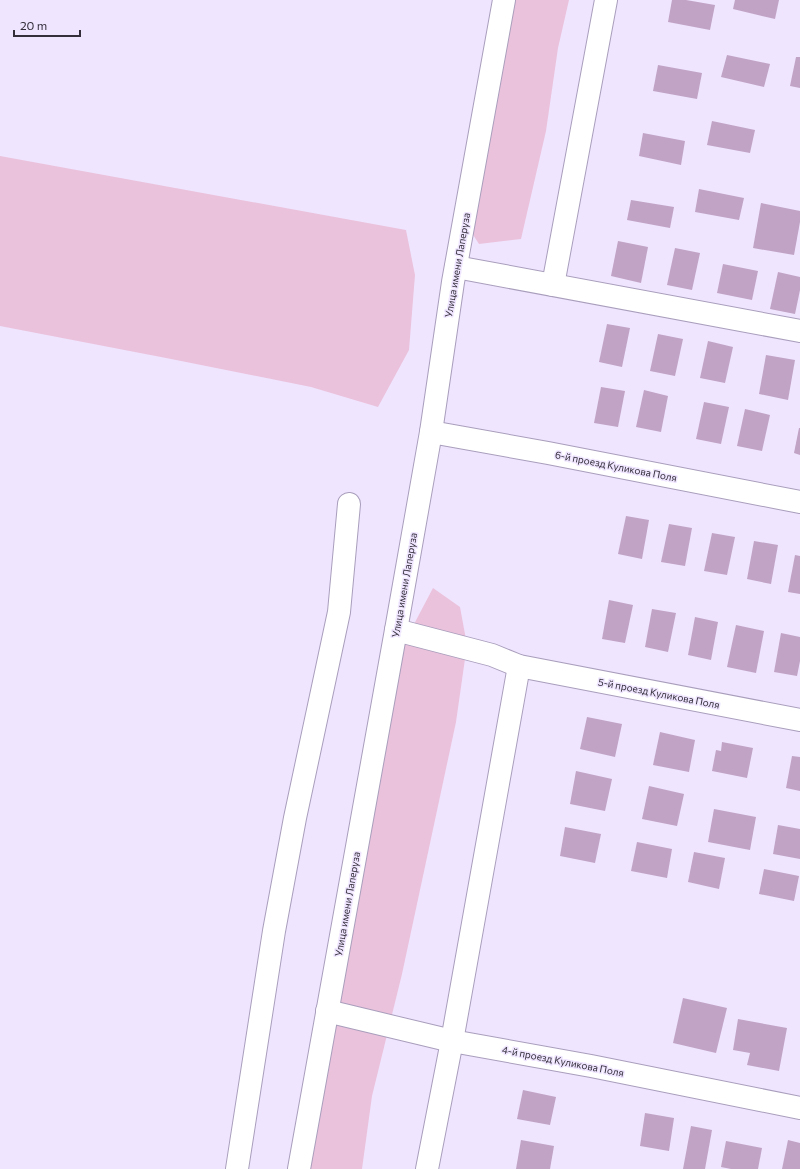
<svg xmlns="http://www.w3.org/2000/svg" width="800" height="1169" viewBox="0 0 800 1169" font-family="Commissioner,sans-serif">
<rect width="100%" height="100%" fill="#efe5ff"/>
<!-- green -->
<g fill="#ebc2dc">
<path d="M509 0H569L558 48 546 131 521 239 479 244 468 227Z"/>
<path d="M0 156 406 230 415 275 409 350 378 407 311 387 166 358 0 326Z"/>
<path d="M433 588 460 607 467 645 456 722 402 974 372 1096 362 1169H307L392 666Z"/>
</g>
<!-- building -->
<g fill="#c1a3c6">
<path d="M672 0H686L715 5 710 30 668 22Z"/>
<path d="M735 0H779L775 19 733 9Z"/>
<path d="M727 55 770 64 764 87 721 77Z"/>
<path d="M796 57H800V88L790 86Z"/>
<path d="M658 65 702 73 697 99 653 91Z"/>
<path d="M712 121 755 130 750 153 707 145Z"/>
<path d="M643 133 685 141 681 165 639 156Z"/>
<path d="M699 189 744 198 739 220 695 212Z"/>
<path d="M631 200 674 207 670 228 627 220Z"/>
<path d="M761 203 800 211V222L794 255 753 248Z"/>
<path d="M618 241 648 247 641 283 611 276Z"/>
<path d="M675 248 700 253 692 290 667 285Z"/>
<path d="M723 264 758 271 752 300 717 293Z"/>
<path d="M778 272 800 277V290L795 314 770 309Z"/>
<path d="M607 324 630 328 622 367 599 362Z"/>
<path d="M658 334 683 339 675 376 650 371Z"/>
<path d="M708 341 733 347 725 383 700 378Z"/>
<path d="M766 355 795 360 788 400 759 394Z"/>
<path d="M601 387 625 391 618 427 594 423Z"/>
<path d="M644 390 668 396 661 432 636 427Z"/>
<path d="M704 402 729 407 721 444 696 439Z"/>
<path d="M745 409 770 415 762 451 737 446Z"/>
<path d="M799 428H800V455L794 453Z"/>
<path d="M626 516 649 520 642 559 618 554Z"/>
<path d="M669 524 692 528 685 566 661 562Z"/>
<path d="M712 533 735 537 727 575 704 571Z"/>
<path d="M754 541 778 545 771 584 747 579Z"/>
<path d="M795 555 800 556V594L788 592Z"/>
<path d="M609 600 633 605 625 643 602 639Z"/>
<path d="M652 609 676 613 668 652 645 647Z"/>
<path d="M695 617 718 622 711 660 688 655Z"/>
<path d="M736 625 764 631 756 673 727 667Z"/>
<path d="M781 633 800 637V661L797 676 774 672Z"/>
<path d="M587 717 622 724 615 757 580 749Z"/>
<path d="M660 732 695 740 689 772 653 765Z"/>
<path d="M722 742 753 748 747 778 712 771 716 750 721 751Z"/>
<path d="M792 756 800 757V791L786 788Z"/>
<path d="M576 771 612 779 605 811 570 804Z"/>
<path d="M649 786 684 794 677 826 642 819Z"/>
<path d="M714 809 756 817 750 850 708 842Z"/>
<path d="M778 825 800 829V859L773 854Z"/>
<path d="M565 827 601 834 595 863 560 856Z"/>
<path d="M637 842 672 849 667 878 631 871Z"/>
<path d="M694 852 725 858 719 889 688 882Z"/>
<path d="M764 869 799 876 794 901 759 894Z"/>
<path d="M683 998 727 1008 716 1053 673 1043Z"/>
<path d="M738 1019 787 1028 779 1071 747 1065 750 1053 733 1050Z"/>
<path d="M523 1090 556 1097 550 1125 517 1119Z"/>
<path d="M645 1113 674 1118 669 1151 640 1146Z"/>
<path d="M691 1126 712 1130 705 1169H683Z"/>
<path d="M521 1140 554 1146 550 1169H516Z"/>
<path d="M788 1140 800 1143V1169H782Z"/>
<path d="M726 1141 762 1148 758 1169H731L721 1167Z"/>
</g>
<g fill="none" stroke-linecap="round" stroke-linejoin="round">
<defs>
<g id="minor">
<path d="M456 267 800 331"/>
<path d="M553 285 606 0"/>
<path d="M431 432 548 453 800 502"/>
<path d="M396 630 492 655 519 666 800 720"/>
<path d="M327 1011 452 1041 591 1066 800 1108"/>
<path d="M237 1169 274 931 295 818 339 612 349 504"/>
<path d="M299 1169 396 630 431 432 453 282 504 0"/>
<path d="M427 1169 452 1041 519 666"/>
</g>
</defs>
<!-- minor casing -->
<use href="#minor" stroke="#a99ebc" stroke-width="24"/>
<!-- minor -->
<use href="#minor" stroke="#fff" stroke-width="22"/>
</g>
<g text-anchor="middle" stroke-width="3" stroke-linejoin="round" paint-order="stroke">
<!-- street labels -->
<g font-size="10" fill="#332e3a" stroke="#efe5ff">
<text transform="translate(457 265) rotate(-80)" y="4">Улица имени Лаперуза</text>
<text transform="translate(616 466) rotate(11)" y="4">6-й проезд Куликова Поля</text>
<text transform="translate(404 585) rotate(-80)" y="4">Улица имени Лаперуза</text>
<text transform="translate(659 693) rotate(11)" y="4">5-й проезд Куликова Поля</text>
<text transform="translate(347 904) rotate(-80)" y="4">Улица имени Лаперуза</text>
<text transform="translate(563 1061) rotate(11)" y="4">4-й проезд Куликова Поля</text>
</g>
</g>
<!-- scale -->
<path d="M14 30v6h66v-6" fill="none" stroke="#332e3a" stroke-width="2"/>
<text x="20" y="30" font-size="12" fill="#332e3a" stroke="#efe5ff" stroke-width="3" paint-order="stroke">20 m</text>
</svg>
